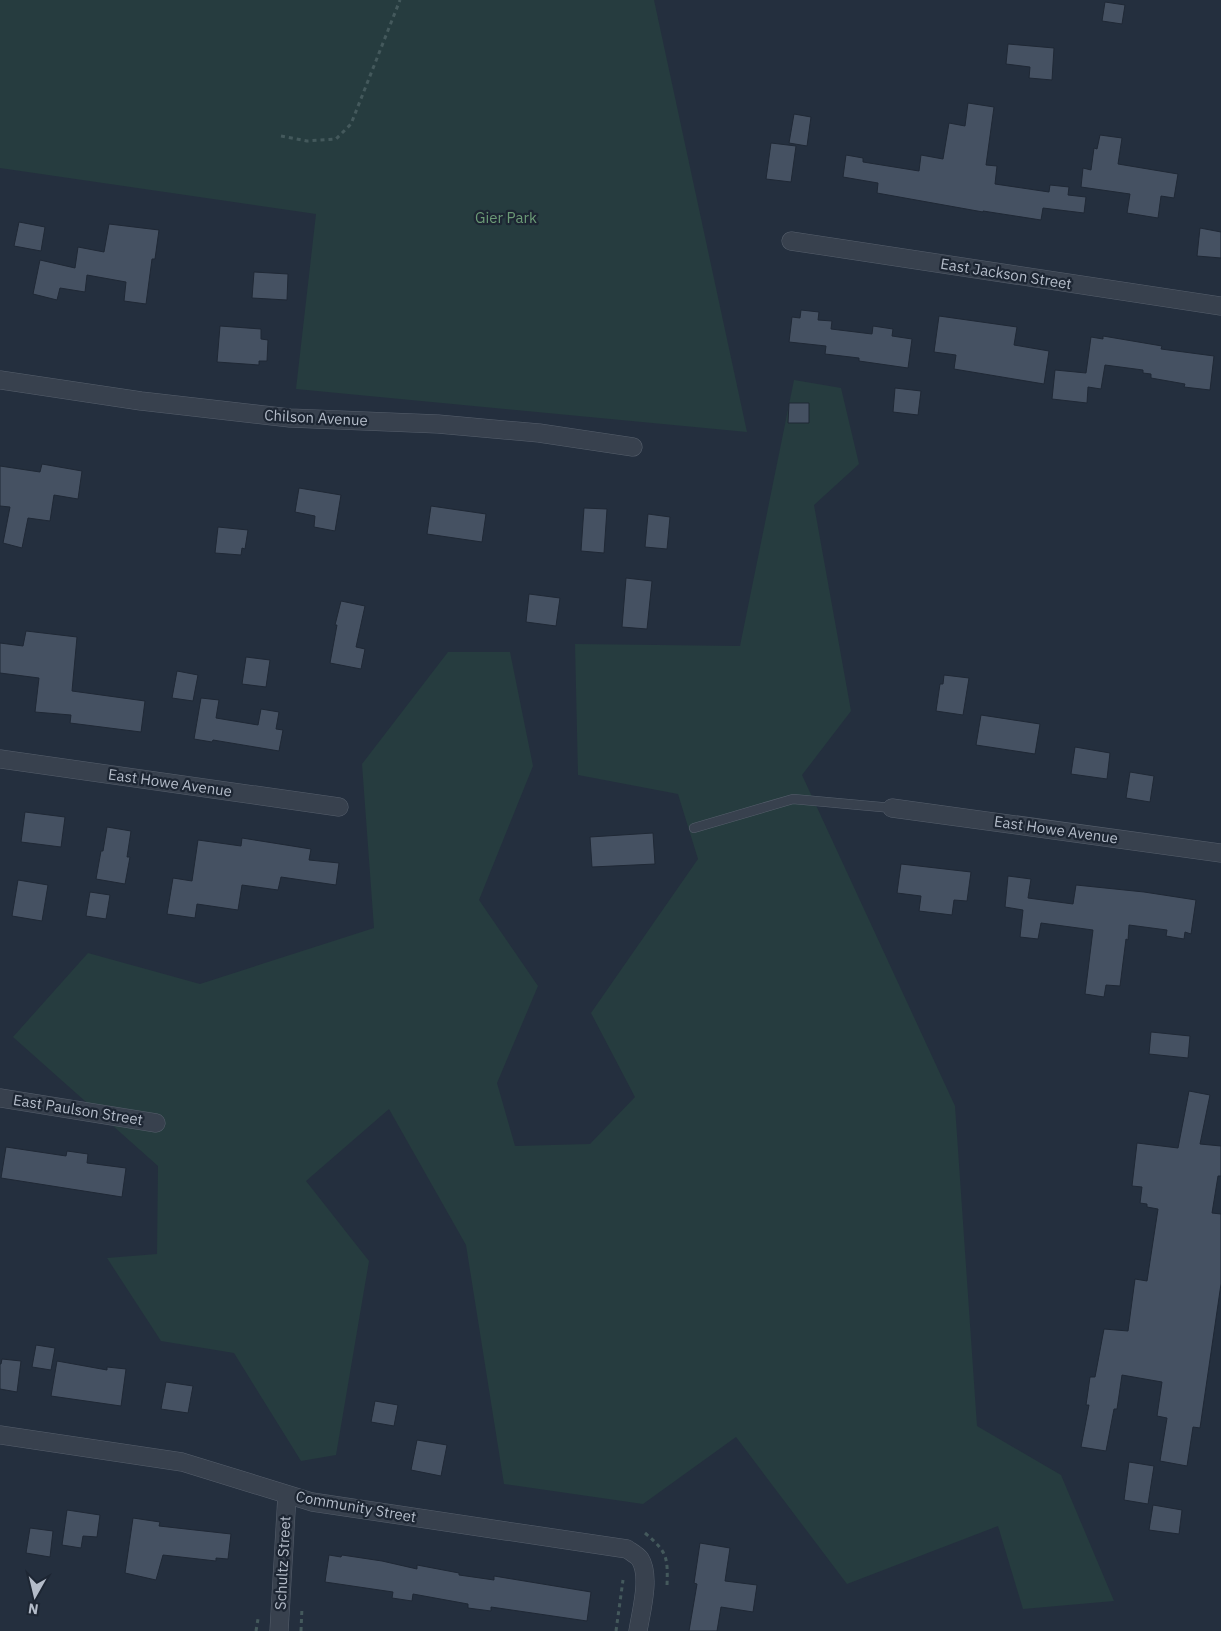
<svg xmlns="http://www.w3.org/2000/svg" width="1221" height="1631" viewBox="0 0 1221 1631" font-family="'IBM Plex Sans',sans-serif">
<rect width="100%" height="100%" fill="#242f3e"/>
<!-- green -->
<g fill="#263c3f">
<path d="M0 0H654L747 432 296 389 316 214 0 168Z"/>
<path d="M794 380 841 388 859 464 814 505 851 711 802 775 955 1106 977 1426 1061 1475 1114 1601 1023 1609 998 1526 847 1584 736 1437 643 1504 504 1484 466 1245 389 1109 306 1181 369 1261 336 1455 301 1461 234 1353 161 1341 107 1258 157 1254 158 1166 13 1037 88 953 200 984 374 928 362 764 448 652H510L533 766 479 900 538 986 497 1083 515 1146 590 1144 635 1097 591 1013 698 859 678 794 578 775 575 644 740 646Z"/>
</g>
<!-- building -->
<g fill="#455162" stroke="#1f2835">
<path d="M1105 2 1125 5 1122 24 1102 21Z"/>
<path d="M1008 44 1054 48 1052 80 1029 78 1030 67 1006 64Z"/>
<path d="M968 103 994 107 986 165 997 166 995 184 1049 192 1050 185 1069 187 1068 195 1086 197 1084 213 1043 208 1041 220 983 211V212L877 193 878 183 843 177 846 155 863 158V162L919 171 921 155 943 159 949 123 965 126Z"/>
<path d="M794 114 811 117 807 146 789 143Z"/>
<path d="M1100 135 1122 138 1118 164 1178 174 1174 198 1161 196 1158 218 1127 213 1130 194 1081 187 1083 168 1091 170 1094 148 1097 149Z"/>
<path d="M771 143 796 146 791 182 766 179Z"/>
<path d="M19 222 45 227 41 251 14 246Z"/>
<path d="M109 224 159 230 155 259H152L146 304 124 301 126 282 87 275 85 292 60 288 57 300 33 294 40 260 75 268 78 247 104 252Z"/>
<path d="M1200 228 1221 232V258L1197 256Z"/>
<path d="M254 272 288 274 287 300 252 298Z"/>
<path d="M801 310 819 312 818 320 832 321 831 329 872 334 873 326 893 329 892 336 912 339 908 368 859 361V358L825 354 826 346 789 342 792 317 800 318Z"/>
<path d="M939 316 1017 327 1014 345 1049 351 1044 384 954 369 956 355 934 352Z"/>
<path d="M220 326 261 329V339L268 340 267 361H259V365L217 362Z"/>
<path d="M1103 336 1162 346 1161 349 1214 356 1210 390 1184 387 1185 384 1151 378V374L1143 373V370L1105 365 1101 389 1088 387 1087 403 1052 399 1055 370 1086 373 1091 337 1103 339Z"/>
<path d="M895 388 921 391 918 415 893 412Z"/>
<path d="M789 403H809V423H788Z"/>
<path d="M42 464 82 471 78 499 54 495 50 521 28 518 22 548 3 543 10 507 0 506V466L40 472Z"/>
<path d="M299 488 341 495 335 531 314 527 315 516 295 512Z"/>
<path d="M431 506 486 514 482 542 427 534Z"/>
<path d="M584 508 607 509 604 553 581 551Z"/>
<path d="M648 514 670 517 667 549 645 547Z"/>
<path d="M218 527 248 530 245 549 242 548 241 555 215 553Z"/>
<path d="M626 578 652 581 647 629 622 627Z"/>
<path d="M529 594 560 598 556 626 526 622Z"/>
<path d="M341 601 365 606 356 647 365 649 361 669 330 663 337 625H335Z"/>
<path d="M26 631 77 637 72 691 145 701 141 732 70 723 71 715 35 712 39 678 0 673V643L23 646Z"/>
<path d="M246 657 270 660 266 687 242 684Z"/>
<path d="M177 671 198 675 193 701 172 698Z"/>
<path d="M944 675 969 678 963 715 936 711 940 684H943Z"/>
<path d="M201 698 219 700 216 718 258 725 261 709 279 712 276 729 283 730 279 751 213 740 212 742 194 739Z"/>
<path d="M981 715 1040 724 1035 754 976 745Z"/>
<path d="M1075 747 1110 753 1107 779 1071 774Z"/>
<path d="M1130 772 1154 776 1150 802 1126 798Z"/>
<path d="M25 812 65 817 61 847 21 842Z"/>
<path d="M107 827 131 831 127 857H130L125 884 96 879 101 851H103Z"/>
<path d="M653 833 655 864 592 867 590 837Z"/>
<path d="M242 838 311 849 309 860 339 863 336 885 281 877 278 890 242 885 238 910 197 904 195 918 167 914 173 878 192 881 198 840 241 846Z"/>
<path d="M901 864 971 872 967 901 954 900 952 915 919 911 921 896 897 893Z"/>
<path d="M1008 876 1031 879 1028 898 1073 904 1076 885 1144 892 1196 900 1191 934 1185 932 1184 939 1166 936 1167 930 1129 925 1128 940 1126 939 1120 986 1106 985 1104 997 1085 994 1093 930 1041 923 1038 939 1020 937 1023 910 1005 907Z"/>
<path d="M18 880 48 885 42 921 12 916Z"/>
<path d="M90 892 110 895 106 919 86 916Z"/>
<path d="M1151 1032 1190 1036 1188 1058 1149 1054Z"/>
<path d="M1189 1091 1210 1095 1200 1144 1221 1146V1176H1218L1212 1213 1221 1214V1284L1200 1428 1193 1427 1187 1466 1160 1461 1167 1418 1157 1416 1162 1382 1122 1375 1117 1409H1114L1106 1451 1081 1447 1089 1405H1086L1090 1377H1095L1104 1329 1128 1331 1135 1279 1147 1281 1158 1209 1147 1207V1204L1140 1203 1142 1187 1132 1186 1137 1143 1178 1148Z"/>
<path d="M6 1147 66 1156 67 1151 88 1154 87 1163 126 1168 122 1197 1 1178Z"/>
<path d="M36 1345 55 1348 51 1370 32 1367Z"/>
<path d="M2 1359 21 1361 17 1392 0 1389V1364H1Z"/>
<path d="M57 1361 107 1370V1367L126 1369 121 1406 51 1396Z"/>
<path d="M166 1382 193 1386 188 1413 161 1409Z"/>
<path d="M375 1401 398 1405 394 1426 371 1422Z"/>
<path d="M417 1440 447 1445 441 1476 411 1470Z"/>
<path d="M1129 1462 1154 1466 1148 1504 1124 1500Z"/>
<path d="M1153 1505 1182 1510 1179 1534 1149 1530Z"/>
<path d="M67 1510 100 1515 97 1537 83 1536 81 1548 62 1545Z"/>
<path d="M133 1518 160 1522 159 1526 231 1534 228 1559 216 1558V1561L163 1555 156 1580 125 1573Z"/>
<path d="M30 1528 53 1531 50 1557 26 1553Z"/>
<path d="M700 1543 730 1548 725 1581 757 1585 753 1612 721 1607 717 1631H689L697 1584 694 1583Z"/>
<path d="M329 1555 341 1557 342 1555 382 1561 417 1569V1565L459 1573V1575L494 1580V1576L591 1592 587 1621 491 1607V1611L468 1608V1604L413 1594 412 1601 392 1598 393 1592 325 1582Z"/>
</g>
<g fill="none" stroke-linecap="round" stroke-linejoin="round">
<defs>
<path id="service" d="M694 828 793 799 892 808"/>
<g id="minor">
<path d="M791 241 1221 306"/>
<path d="M0 380 141 401 290 418 438 424 539 433 633 447"/>
<path d="M0 759 339 807"/>
<path d="M892 808 1221 853"/>
<path d="M0 1098 156 1123"/>
<path d="M0 1435 182 1462 312 1502 627 1549C631 1552 637 1555 640 1559 651 1576 641 1612 638 1631"/>
<path d="M279 1631 287 1495"/>
</g>
</defs>
<!-- service casing -->
<use href="#service" stroke="#565f6c" stroke-width="10"/>
<!-- minor casing -->
<use href="#minor" stroke="#565f6c" stroke-width="19"/>
<!-- path -->
<g stroke="#44595c" stroke-width="3" stroke-dasharray="4 4" stroke-linecap="butt">
<path d="M281 136 307 141 336 139 351 124 400 0"/>
<path d="M645 1533C667 1552 668 1556 667 1586"/>
<path d="M256 1631 258 1619"/>
<path d="M301 1631 302 1607"/>
<path d="M616 1631 623 1580"/>
</g>
<!-- service -->
<use href="#service" stroke="#38414e" stroke-width="9"/>
<!-- minor -->
<use href="#minor" stroke="#38414e" stroke-width="18"/>
</g>
<g text-anchor="middle" stroke-width="4.5" stroke-linejoin="round" paint-order="stroke">
<!-- park labels -->
<g font-size="15" fill="#6b9a76" stroke="#1d2633">
<text x="506" y="223">Gier Park</text>
</g>
<!-- street labels -->
<g font-size="15" fill="#b4bcc9" stroke="#1d2633">
<text transform="translate(1006 274) rotate(9)" y="5">East Jackson Street</text>
<text transform="translate(316 418) rotate(3)" y="5">Chilson Avenue</text>
<text transform="translate(170 783) rotate(8)" y="5">East Howe Avenue</text>
<text transform="translate(1056 830) rotate(8)" y="5">East Howe Avenue</text>
<text transform="translate(78 1110) rotate(9)" y="5">East Paulson Street</text>
<text transform="translate(356 1507) rotate(10)" y="5">Community Street</text>
<text transform="translate(283 1563) rotate(-87)" y="5">Schultz Street</text>
</g>
</g>
<!-- north arrow -->
<g transform="translate(35 1596) rotate(188)" stroke="#1d2633" stroke-width="4" paint-order="stroke">
<path d="M0-4L9 19L0 12L-9 19Z" fill="#b4bcc9"/>
<text y="-8" font-size="14" font-weight="bold" text-anchor="middle" fill="#b4bcc9">N</text>
</g>
</svg>
